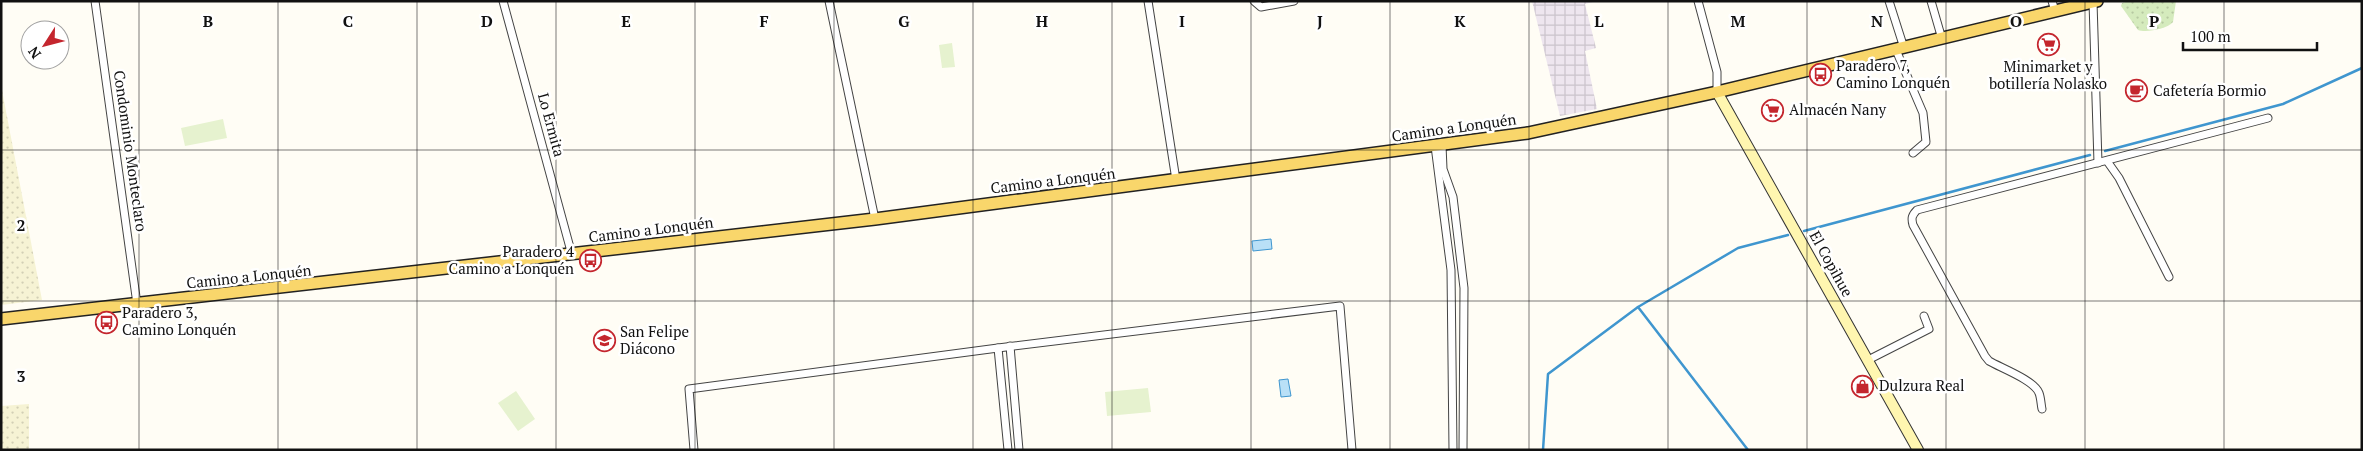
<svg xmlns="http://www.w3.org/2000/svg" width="2363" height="451" viewBox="0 0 2363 451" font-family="'PT Serif',serif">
<defs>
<pattern id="industrial-grid" width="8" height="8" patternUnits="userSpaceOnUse" patternTransform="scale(1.25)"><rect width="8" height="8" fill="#eee6ef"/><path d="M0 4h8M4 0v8" fill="none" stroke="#cbc4cc"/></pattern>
<pattern id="farmland-dots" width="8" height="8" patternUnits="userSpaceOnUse" patternTransform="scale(1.25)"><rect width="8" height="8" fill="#f6f3d4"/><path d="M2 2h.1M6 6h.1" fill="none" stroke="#d2cfb5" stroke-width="1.8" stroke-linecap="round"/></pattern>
<pattern id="grass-dots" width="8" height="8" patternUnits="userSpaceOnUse" patternTransform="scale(1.25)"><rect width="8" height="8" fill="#d5ebbd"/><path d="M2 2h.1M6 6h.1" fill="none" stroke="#b6c8a1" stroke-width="1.8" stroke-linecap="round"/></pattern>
</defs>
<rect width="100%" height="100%" fill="#fffdf5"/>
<!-- industrial -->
<path fill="url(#industrial-grid)" d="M1532 1H1597L1585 4 1596 48 1585 51 1597 109 1560 116Z"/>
<!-- farmland -->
<g fill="url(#farmland-dots)">
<path d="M1 85 42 300 1 305Z"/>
<path d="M29 404V450H1V406Z"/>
</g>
<!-- grass -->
<path fill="url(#grass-dots)" d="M2129 1H2176L2173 22C2167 29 2146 33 2138 30L2121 6 2122 3Z"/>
<!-- pitch -->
<g fill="#e6f2cf">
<path d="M952 43 955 67 942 68 939 45Z"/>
<path d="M223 119 227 138 185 146 181 128Z"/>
<path d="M1148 388 1151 412 1107 416 1105 392Z"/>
<path d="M516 391 535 419 518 431 498 403Z"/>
</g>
<!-- water -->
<g fill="#b9e0f7" stroke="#3f96cf">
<path d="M1271 239 1272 249 1253 251 1252 241Z"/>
<path d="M1288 379 1291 396 1281 397 1279 380Z"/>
</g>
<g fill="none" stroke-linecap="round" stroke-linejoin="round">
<!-- stream -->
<g stroke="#3f96cf" stroke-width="2.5">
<path d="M2105 151 2283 104 2362 68"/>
<path d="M1804 231 2090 155"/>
<path d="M1638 307 1748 450"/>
<path d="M1543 450 1548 374 1638 307 1738 248 1788 235"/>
</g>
<defs>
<g id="minor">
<path d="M95 1 137 304"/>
<path d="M503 1 572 255"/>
<path d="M829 1 875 219"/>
<path d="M1148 1 1176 180"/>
<path d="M1254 1 1261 7 1294 1"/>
<path d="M1698 1 1717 72V92"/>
<path d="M1889 1 1904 48"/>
<path d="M1931 1 1942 39"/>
<path d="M2052 1 2055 11"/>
<path d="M2093 2 2098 163"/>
<path d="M1896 50 1923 113 1926 142 1913 153"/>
<path d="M1442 145 1443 169 1453 197 1464 288 1463 450"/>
<path d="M1435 146 1451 270 1453 450"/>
<path d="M2107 161 2119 178 2169 277"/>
<path d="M1010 346 1019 450"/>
<path d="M998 348 1008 450"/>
<path d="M1868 360 1929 329 1924 316"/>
<path d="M2042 409C2041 405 2041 398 2039 393 2034 380 2001 368 1989 361L1985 356 1913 225C1911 218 1912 215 1917 210L2268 118"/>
<path d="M694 450 689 389 998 348 1340 306 1352 450"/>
</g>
<path id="secondary" d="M1717 92 1918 450"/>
<path id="primary" d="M1 319 875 219 1528 133 1717 92 2097 1"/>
</defs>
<!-- minor casing -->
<use href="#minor" stroke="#444" stroke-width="9"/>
<!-- secondary casing -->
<use href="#secondary" stroke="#333" stroke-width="12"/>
<!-- primary casing -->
<use href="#primary" stroke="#222" stroke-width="14"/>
<!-- minor -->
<use href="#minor" stroke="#fff" stroke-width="7"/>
<!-- secondary -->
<use href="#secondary" stroke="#fff6b0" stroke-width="10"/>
<!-- primary -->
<use href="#primary" stroke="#f9d66b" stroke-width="11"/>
</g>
<!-- grid -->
<path fill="none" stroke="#111" stroke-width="1" stroke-opacity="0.55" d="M139 1V450M278 1V450M417 1V450M556 1V450M695 1V450M834 1V450M973 1V450M1112 1V450M1251 1V450M1390 1V450M1529 1V450M1668 1V450M1807 1V450M1946 1V450M2085 1V450M2224 1V450M1 150H2362M1 301H2362"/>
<!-- icons -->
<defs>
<symbol id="supermarket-ring" viewBox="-11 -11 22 22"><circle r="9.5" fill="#fff" stroke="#c4262e" stroke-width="1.5"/><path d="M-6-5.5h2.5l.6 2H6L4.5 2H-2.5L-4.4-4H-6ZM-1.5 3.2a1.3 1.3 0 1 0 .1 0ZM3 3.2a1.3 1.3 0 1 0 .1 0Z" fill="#c4262e"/></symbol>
<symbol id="bus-ring" viewBox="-11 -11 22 22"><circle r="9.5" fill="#fff" stroke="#c4262e" stroke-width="1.5"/><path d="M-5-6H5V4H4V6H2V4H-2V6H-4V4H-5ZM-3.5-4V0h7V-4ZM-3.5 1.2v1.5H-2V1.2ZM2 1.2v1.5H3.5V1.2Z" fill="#c4262e"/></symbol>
<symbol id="cafe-ring" viewBox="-11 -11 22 22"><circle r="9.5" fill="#fff" stroke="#c4262e" stroke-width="1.5"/><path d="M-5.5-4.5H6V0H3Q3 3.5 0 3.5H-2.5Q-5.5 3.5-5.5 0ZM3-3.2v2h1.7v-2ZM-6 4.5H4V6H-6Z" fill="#c4262e"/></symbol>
<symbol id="school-ring" viewBox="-11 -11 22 22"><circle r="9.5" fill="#fff" stroke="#c4262e" stroke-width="1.5"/><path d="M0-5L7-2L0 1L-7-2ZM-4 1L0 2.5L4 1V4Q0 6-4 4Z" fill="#c4262e"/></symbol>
<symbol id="shop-ring" viewBox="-11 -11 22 22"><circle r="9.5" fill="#fff" stroke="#c4262e" stroke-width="1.5"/><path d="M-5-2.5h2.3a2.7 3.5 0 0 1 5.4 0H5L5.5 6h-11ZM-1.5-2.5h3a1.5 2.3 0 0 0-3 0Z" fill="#c4262e"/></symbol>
</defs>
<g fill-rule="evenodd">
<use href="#supermarket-ring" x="2036" y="32" width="25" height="25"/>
<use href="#bus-ring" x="1808" y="62" width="25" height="25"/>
<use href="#cafe-ring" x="2124" y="78" width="25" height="25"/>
<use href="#supermarket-ring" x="1760" y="98" width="25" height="25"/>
<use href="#bus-ring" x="578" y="248" width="25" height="25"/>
<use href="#bus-ring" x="94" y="310" width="25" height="25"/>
<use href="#school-ring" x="592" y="328" width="25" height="25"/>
<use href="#shop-ring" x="1850" y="374" width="25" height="25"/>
</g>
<g text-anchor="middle" stroke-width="5" stroke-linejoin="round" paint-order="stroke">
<!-- poi labels -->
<g font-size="15" fill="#111" stroke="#fff" text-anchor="start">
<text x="1836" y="71">Paradero 7,<tspan x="1836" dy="17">Camino Lonquén</tspan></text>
<text x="2048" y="72" text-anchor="middle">Minimarket y<tspan x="2048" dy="17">botillería Nolasko</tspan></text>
<text x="2153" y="96">Cafetería Bormio</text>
<text x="1789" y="115">Almacén Nany</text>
<text x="574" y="257" text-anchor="end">Paradero 4<tspan x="574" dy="17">Camino a Lonquén</tspan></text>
<text x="122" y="318">Paradero 3,<tspan x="122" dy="17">Camino Lonquén</tspan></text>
<text x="620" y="337">San Felipe<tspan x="620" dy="17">Diácono</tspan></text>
<text x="1879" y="391">Dulzura Real</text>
</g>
<!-- street labels -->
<g font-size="15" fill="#111" stroke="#fff">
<text transform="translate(551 125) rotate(75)" y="5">Lo Ermita</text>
<text transform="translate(1454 128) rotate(-8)" y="5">Camino a Lonquén</text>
<text transform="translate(130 151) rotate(82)" y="5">Condominio Monteclaro</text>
<text transform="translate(1053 181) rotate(-7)" y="5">Camino a Lonquén</text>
<text transform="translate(651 230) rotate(-7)" y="5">Camino a Lonquén</text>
<text transform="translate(1831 264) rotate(61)" y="5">El Copihue</text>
<text transform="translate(249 277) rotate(-6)" y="5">Camino a Lonquén</text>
</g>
</g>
<g font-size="16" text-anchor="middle" font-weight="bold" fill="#111" stroke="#fff" stroke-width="5" stroke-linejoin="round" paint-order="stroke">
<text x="208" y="27">B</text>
<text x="348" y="27">C</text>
<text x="487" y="27">D</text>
<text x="626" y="27">E</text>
<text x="764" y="27">F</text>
<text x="904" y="27">G</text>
<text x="1042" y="27">H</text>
<text x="1182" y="27">I</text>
<text x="1320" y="27">J</text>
<text x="1460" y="27">K</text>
<text x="1599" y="27">L</text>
<text x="1738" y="27">M</text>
<text x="1877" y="27">N</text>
<text x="2016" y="27">O</text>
<text x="2154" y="27">P</text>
<text x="21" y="231">2</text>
<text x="21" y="382">3</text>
</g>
<!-- border -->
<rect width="2363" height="451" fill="none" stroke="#111111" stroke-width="5"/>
<!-- north arrow -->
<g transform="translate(45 45) rotate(234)"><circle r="24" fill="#ffffff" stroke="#a0a0a0"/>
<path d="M0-4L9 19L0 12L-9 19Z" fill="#c4262e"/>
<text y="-8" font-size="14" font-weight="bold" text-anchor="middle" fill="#111111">N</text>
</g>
<!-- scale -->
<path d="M2183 42v8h134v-8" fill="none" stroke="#111111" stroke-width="2.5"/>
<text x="2190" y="42" font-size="15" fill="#111111" stroke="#ffffff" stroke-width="4" paint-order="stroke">100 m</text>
</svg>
